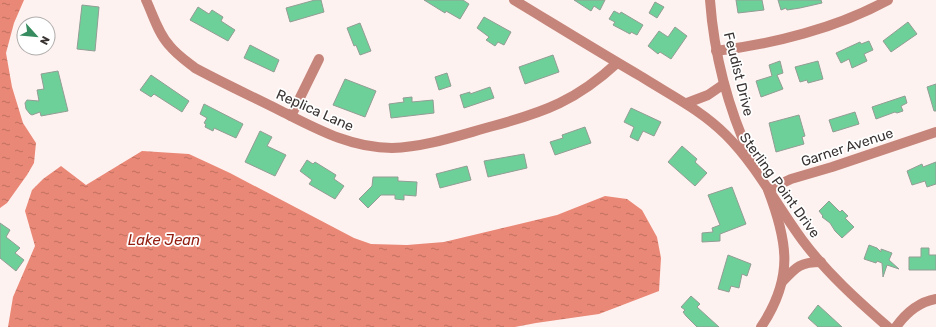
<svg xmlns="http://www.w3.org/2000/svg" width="936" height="327" viewBox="0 0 936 327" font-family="Rubik,sans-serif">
<defs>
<pattern id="water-ripples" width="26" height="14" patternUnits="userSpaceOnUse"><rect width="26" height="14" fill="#ea8877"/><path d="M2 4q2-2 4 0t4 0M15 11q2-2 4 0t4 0" fill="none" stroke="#bf7062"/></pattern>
</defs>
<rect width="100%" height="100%" fill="#fef2f0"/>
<!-- water -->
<g fill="url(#water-ripples)">
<path d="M0 0H24L14 23 6 53 12 87 23 123 36 143 34 163 27 175 7 203 0 208Z"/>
<path d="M142 151 189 154 230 173 354 238 371 244 407 245 444 242 557 215 605 196 627 199 642 210 657 237 661 258 659 291 599 314 536 323 515 327H8L13 297 35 246 25 211 32 190 43 179 61 166 86 185Z"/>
</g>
<!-- building -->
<g fill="#6ed099" stroke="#929d95">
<path d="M315 0H321L324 12 290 22 286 8Z"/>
<path d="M424 0H463L469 4 460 19 446 11 445 13Z"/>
<path d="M574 0H605L600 10 594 6 591 11Z"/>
<path d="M736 0H762L764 10 738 13Z"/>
<path d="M778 0H821L822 3 800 8 787 10 786 8 781 10Z"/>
<path d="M655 2 664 7 657 18 649 13Z"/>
<path d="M82 5 99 7 95 51 77 49Z"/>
<path d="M198 7 209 14 212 10 223 17 221 21 235 30 228 41 190 20Z"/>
<path d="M614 11 620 14 621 12 643 25 637 35 631 32 630 34 613 25 615 22 609 19Z"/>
<path d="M484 17 511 32 504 45 498 42 495 46 486 40 489 37 477 28Z"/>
<path d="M908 22 917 34 891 52 883 41Z"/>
<path d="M360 23 371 51 360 55 356 45 354 46 347 28Z"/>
<path d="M675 27 687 36 671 59 660 52 658 54 648 46 659 31 668 37Z"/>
<path d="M869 41 873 50 864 54 867 61 852 68 849 59 841 63 836 53 860 42 861 44Z"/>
<path d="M250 45 279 60 274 72 244 58Z"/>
<path d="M553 55 559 72 525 84 519 67Z"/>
<path d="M780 61 783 73 777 75 783 89 761 97 756 81 772 76 769 65Z"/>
<path d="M818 61 823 79 808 83 807 80 800 82 795 67Z"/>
<path d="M58 71 68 111 41 116 40 112 32 115 30 114 26 109 25 103 27 100 39 101 37 90 44 89 41 74Z"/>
<path d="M447 73 451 86 439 90 435 77Z"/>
<path d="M151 75 189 101 182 112 154 94 151 97 140 90Z"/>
<path d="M345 79 376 91 365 117 333 105Z"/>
<path d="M936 84V111H934L927 87Z"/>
<path d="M490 87 494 98 464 108 460 95 470 92V94Z"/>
<path d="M905 96 907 103 901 106 903 111 897 113 895 112 876 119 872 107Z"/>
<path d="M412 97V102L433 100 434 113 391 118 389 104 404 102 403 98Z"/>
<path d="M204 104 243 124 236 138 214 128 213 131 205 127 206 124 204 123 207 118 200 114Z"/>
<path d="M631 108 661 122 654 136 643 131 638 141 630 137 634 127 624 122Z"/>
<path d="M855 112 859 124 833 132 829 120Z"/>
<path d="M799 115 805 136 802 137 804 144 776 152 769 123Z"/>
<path d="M585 127 591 143 555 155 550 142 563 138 562 135Z"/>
<path d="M260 131 272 137 267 146 286 155 275 176 245 162Z"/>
<path d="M682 146 697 159 695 162 707 173 695 186 668 162Z"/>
<path d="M524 154 527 168 488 177 484 161Z"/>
<path d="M307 160 313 164 315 162 336 175 334 179 344 186 335 199 309 184 312 180 300 171Z"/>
<path d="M936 162V184L927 187 925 181 912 185 907 171 922 164 923 167Z"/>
<path d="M467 166 471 180 440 188 436 174Z"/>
<path d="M373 177H398V181L417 182 416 196 404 195V200L395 199V195H381L368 208 359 199 372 186Z"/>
<path d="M732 187 746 224 720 234V241L702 242V233L713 232 712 228 720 225 708 195Z"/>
<path d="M829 201 840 212 842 210 848 216 845 218 854 227 842 238 835 231 830 223 822 217 823 216 819 211Z"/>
<path d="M0 223 10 230 6 237 20 248 15 253 24 260 16 271 0 258Z"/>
<path d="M869 245 877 248 881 252V249L892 253 889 260 899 269 887 265 883 277 882 263 877 261 876 263 864 259Z"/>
<path d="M921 248H929V255H936V270H909V257H921Z"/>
<path d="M728 255 751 264 747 276 742 274 739 288 731 286 729 292 718 289Z"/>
<path d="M691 296 700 304 697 307 719 327H697L686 316 683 312 685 310 681 307Z"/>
<path d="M818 305 829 315 842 327H818L808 318Z"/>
</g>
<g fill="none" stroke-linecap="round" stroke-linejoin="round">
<!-- minor -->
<g stroke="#c6857a" stroke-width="10">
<path d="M146 0C153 15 158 33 169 45 176 54 186 61 195 68 223 83 251 96 279 110 315 128 350 148 392 148 426 147 460 135 493 126 545 112 577 100 617 63"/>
<path d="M514 0C557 26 599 52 642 77 672 96 701 110 726 135 757 166 777 206 803 241 827 273 858 301 888 327"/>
<path d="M710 0C714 55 728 108 751 158"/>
<path d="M716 51C773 44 837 28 888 0"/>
<path d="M687 103 708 95 724 84"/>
<path d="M291 116 319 59"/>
<path d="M782 282C796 267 800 262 821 262"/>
<path d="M761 327C794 278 788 242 768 190L791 179 832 167 936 132"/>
<path d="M896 327C906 313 919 302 936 299"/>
</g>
</g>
<g text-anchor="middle" stroke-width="3.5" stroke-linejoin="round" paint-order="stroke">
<!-- street labels -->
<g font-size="14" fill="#393332" stroke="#fff">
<text transform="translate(739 74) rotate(76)" y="5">Feudist Drive</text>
<text transform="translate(315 110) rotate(24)" y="5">Replica Lane</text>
<text transform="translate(847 147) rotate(-18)" y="5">Garner Avenue</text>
<text transform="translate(780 185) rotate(54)" y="5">Sterling Point Drive</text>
</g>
<!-- water labels -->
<g font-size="15" font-style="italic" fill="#931f12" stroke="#fff">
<text x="164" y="245">Lake Jean</text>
</g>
</g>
<!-- north arrow -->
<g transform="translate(36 36) rotate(117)"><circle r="19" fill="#ffffff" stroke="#b0adad"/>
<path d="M0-3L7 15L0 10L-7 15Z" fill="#378c5f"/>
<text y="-6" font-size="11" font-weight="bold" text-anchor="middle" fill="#393332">N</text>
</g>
</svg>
